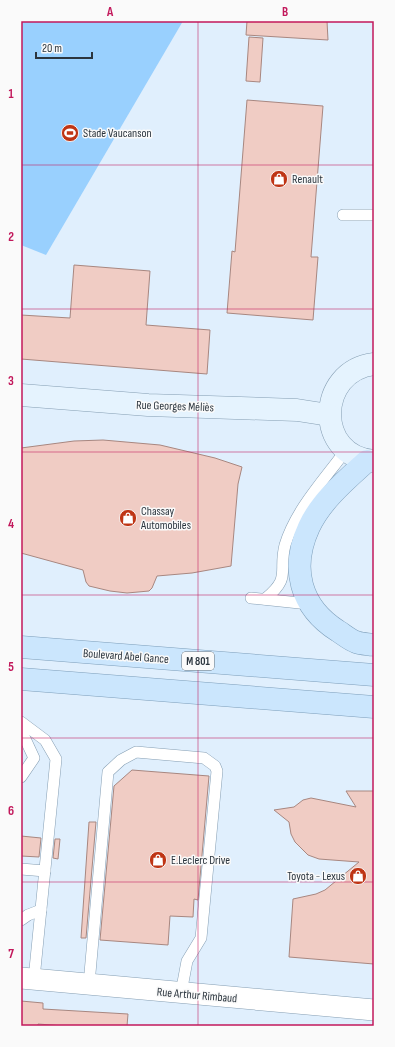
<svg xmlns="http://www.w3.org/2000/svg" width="395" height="1047" viewBox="0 0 395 1047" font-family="'Sofia Sans Condensed',sans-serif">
<rect width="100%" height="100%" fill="#e0effd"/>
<!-- green -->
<path fill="#99d0fe" d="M21 21H183L46 255 21 245Z"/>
<!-- building -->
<g fill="#f0ccc4" stroke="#a88780">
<path d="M247 21H327L328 40 246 35Z"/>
<path d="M249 37 263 38 260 82 246 81Z"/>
<path d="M247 100 323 106 311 257H318L313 320 227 313 232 251 235 252Z"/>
<path d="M74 265 150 271 146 325 210 330 207 374 21 359V315L70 318Z"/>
<path d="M103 440 160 445 215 458 242 467 238 484 231 566 192 573 157 576 152 588 149 591 127 593 110 591 89 586 86 582 83 570 21 553V448L74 441Z"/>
<path d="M132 770 209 776 198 900 194 899 193 917 170 916 168 945 100 940 114 786Z"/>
<path d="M346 791H374V964L289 957 293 899 316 894 325 890 359 862 319 859 308 855 295 842 291 834 289 822 274 810 294 807 303 800 311 798 356 807Z"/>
<path d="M89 822H96L86 938H81Z"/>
<path d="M21 836 41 838 39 857 21 856Z"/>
<path d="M55 839H60L58 859 53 858Z"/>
<path d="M21 1001 43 1003V1009L128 1014 127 1026H64L38 1024V1026H21Z"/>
</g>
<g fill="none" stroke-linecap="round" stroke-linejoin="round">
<defs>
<g id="lane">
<path d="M343 215H374"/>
<path d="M251 598 309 604"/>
<path d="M265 599C292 577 278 572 285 545 296 509 325 479 346 450"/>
<path d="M21 722 45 740 56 759 34 979"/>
<path d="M21 730 34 758 21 777"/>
<path d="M21 869 45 871"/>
<path d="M21 920 28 915 41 910"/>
<path d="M89 984 108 772 121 760 136 752 204 758 215 766 217 771 201 938 187 961 181 993"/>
</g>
<path id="street" d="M21 978 374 1010"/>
<g id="secondary">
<path d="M374 364C316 371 315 457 374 461"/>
<path d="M21 395 148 405 297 410 329 415"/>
</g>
<g id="primary">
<path d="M367 461C346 480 321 501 309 527 290 568 300 607 338 631 343 634 350 640 356 642 361 644 368 644 374 645"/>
<path d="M21 647 374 675"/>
<path d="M21 679 374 707"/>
</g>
</defs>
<!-- lane casing -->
<use href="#lane" stroke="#859eb3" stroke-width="12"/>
<!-- street casing -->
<use href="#street" stroke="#859eb3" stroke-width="22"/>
<!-- secondary casing -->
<use href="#secondary" stroke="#859eb3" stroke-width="23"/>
<!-- primary casing -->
<use href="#primary" stroke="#7d9eba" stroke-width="23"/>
<!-- lane -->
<use href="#lane" stroke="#fff" stroke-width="11"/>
<!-- street -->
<use href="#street" stroke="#fff" stroke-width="21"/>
<!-- secondary -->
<use href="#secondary" stroke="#e5f3fe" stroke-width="22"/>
<!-- primary -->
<use href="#primary" stroke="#cbe6fd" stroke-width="22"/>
</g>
<!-- grid -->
<path fill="none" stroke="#c2185b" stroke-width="1" stroke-opacity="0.55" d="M198 21V1026M21 165H374M21 309H374M21 452H374M21 595H374M21 738H374M21 882H374"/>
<!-- icons -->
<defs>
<symbol id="stadium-disc" viewBox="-11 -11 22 22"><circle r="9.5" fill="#bf3515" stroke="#fafafa"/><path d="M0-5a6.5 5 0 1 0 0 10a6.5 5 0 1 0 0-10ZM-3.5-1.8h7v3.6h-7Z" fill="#fff"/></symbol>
<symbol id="shop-disc" viewBox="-11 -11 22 22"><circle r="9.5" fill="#bf3515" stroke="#fafafa"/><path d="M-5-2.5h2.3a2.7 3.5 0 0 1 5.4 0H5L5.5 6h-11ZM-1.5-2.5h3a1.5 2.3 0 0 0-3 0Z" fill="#fff"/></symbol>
</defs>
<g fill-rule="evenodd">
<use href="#stadium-disc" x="60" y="123" width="20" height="20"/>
<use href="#shop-disc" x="269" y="169" width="20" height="20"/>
<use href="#shop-disc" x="118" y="508" width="20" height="20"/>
<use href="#shop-disc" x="148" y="850" width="20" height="20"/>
<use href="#shop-disc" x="348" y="866" width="20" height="20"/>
</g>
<g text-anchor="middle" stroke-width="3" stroke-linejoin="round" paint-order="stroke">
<!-- shield labels -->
<rect fill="#fafafa" stroke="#697076" stroke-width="1" x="182" y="652" width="32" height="18" rx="3"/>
<g font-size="11" font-weight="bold" fill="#2b353e">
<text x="198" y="665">M 801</text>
</g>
<!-- poi labels -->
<g font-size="12" fill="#2b353e" stroke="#fafafa" text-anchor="start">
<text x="83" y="137">Stade Vaucanson</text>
<text x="292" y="183">Renault</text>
<text x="141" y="515">Chassay<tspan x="141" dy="14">Automobiles</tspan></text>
<text x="171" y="864">E.Leclerc Drive</text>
<text x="345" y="880" text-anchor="end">Toyota - Lexus</text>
</g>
<!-- street labels -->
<g font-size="12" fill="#2b353e" stroke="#fafafa">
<text transform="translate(175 406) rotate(2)" y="4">Rue Georges Méliès</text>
<text transform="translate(126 656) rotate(4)" y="4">Boulevard Abel Gance</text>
<text transform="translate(197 995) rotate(5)" y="4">Rue Arthur Rimbaud</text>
</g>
</g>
<!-- border -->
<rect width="395" height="1047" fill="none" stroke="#fafafa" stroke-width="44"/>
<!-- scale -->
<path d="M36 52v6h56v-6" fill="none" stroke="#2b353e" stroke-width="2"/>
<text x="42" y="52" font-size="12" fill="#2b353e" stroke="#fafafa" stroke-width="3" paint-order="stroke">20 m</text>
<rect x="22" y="22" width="351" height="1003" fill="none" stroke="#c2185b" stroke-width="1.5"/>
<g font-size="13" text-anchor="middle" font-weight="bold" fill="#c2185b">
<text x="110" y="16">A</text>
<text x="285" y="16">B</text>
<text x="11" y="98">1</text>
<text x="11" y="241">2</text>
<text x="11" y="385">3</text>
<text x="11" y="528">4</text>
<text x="11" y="671">5</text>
<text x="11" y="815">6</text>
<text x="11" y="958">7</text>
</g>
</svg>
